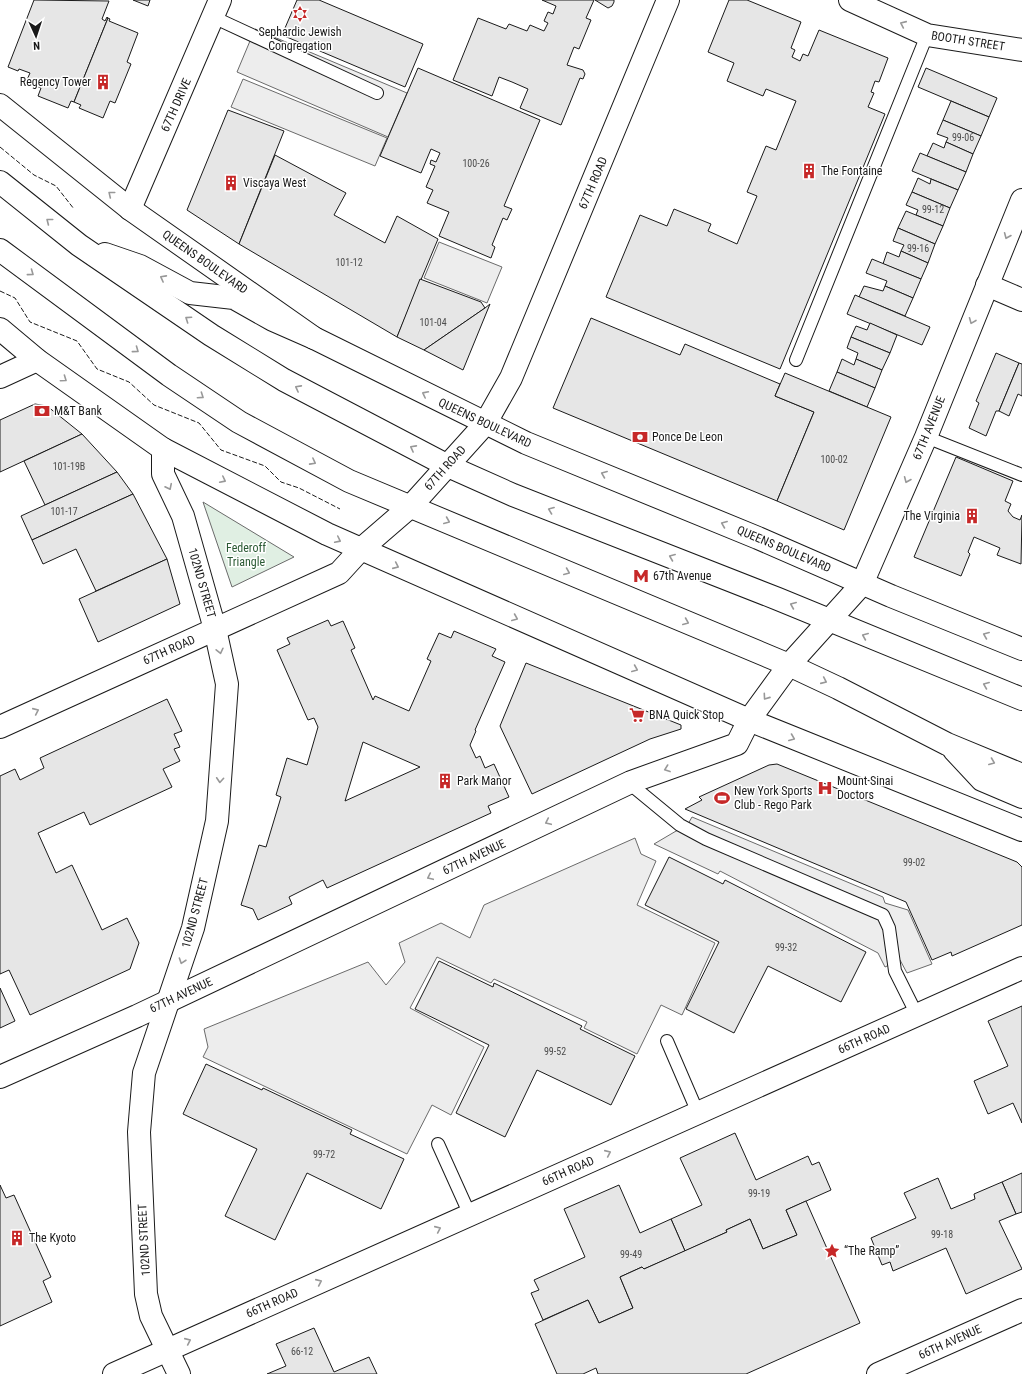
<svg xmlns="http://www.w3.org/2000/svg" width="1022" height="1374" viewBox="0 0 1022 1374" font-family="'Roboto Condensed',sans-serif">
<rect width="100%" height="100%" fill="#fff"/>
<!-- green -->
<path fill="#e0efe3" stroke="#6a6a6a" d="M203 502 294 557 232 587Z"/>
<!-- parking -->
<g fill="#ededed" stroke="#6a6a6a">
<path d="M255 29 407 93 388 137 237 72Z"/>
<path d="M243 79 387 138 375 166 231 107Z"/>
<path d="M439 242 502 267 487 303 424 278Z"/>
<path d="M692 817 883 897 885 903 908 910 932 964 907 973 900 960 885 967 878 953 720 871 718 874 654 844 688 824Z"/>
<path d="M635 838 641 854 656 861 637 905 715 943 682 1015 661 1005 637 1054 584 1028 587 1022 494 979 491 983 437 957 410 1008 484 1047 451 1115 432 1105 407 1154 203 1057 208 1047 204 1029 368 962 386 985 405 962 399 943 441 923 470 938 484 905Z"/>
</g>
<!-- building -->
<g fill="#e6e6e6" stroke="#1a1a1a" fill-rule="evenodd">
<path d="M34 0 109 1 102 19 105 21 107 17 108 18 74 102 71 101 68 108 38 96 41 88 26 82 30 73 19 69 18 71 8 67Z"/>
<path d="M133 0H150L148 6Z"/>
<path d="M297 0H319L423 44 405 87 282 35Z"/>
<path d="M542 0H594L586 18 591 20 579 49 574 47 567 65 583 70 585 74 583 79 580 78 561 125 520 108 528 89 512 82 499 77 492 96 453 80 478 18 506 29 509 24 527 31 530 25 544 31 548 23 544 21 548 12 553 14 556 6Z"/>
<path d="M595 0H614V2L612 6 608 8Z"/>
<path d="M729 0H747L801 22 791 48 795 50 792 57 800 61 803 54 808 56 819 30 888 58 879 82 875 81 871 92 874 93 868 107 885 114 780 369 606 297 640 215 667 226 674 209 711 224 708 231 737 244 757 196 747 192 766 146 776 150 796 101 766 89 763 96 727 81 734 63 708 52Z"/>
<path d="M108 18 110 19 109 21 138 33 127 62 131 64 115 103 110 101 103 118 79 108 81 105 74 102Z"/>
<path d="M418 68 540 120 504 206 512 209 507 220 503 218 492 245 495 247 491 258 439 236 449 212 427 203 433 190 426 187 435 166 430 164 431 160 436 162 440 153 431 149 421 173 380 156Z"/>
<path d="M926 68 997 98 989 117 918 87Z"/>
<path d="M951 101 989 117 981 136 943 120Z"/>
<path d="M228 110 284 131 239 244 187 210Z"/>
<path d="M943 120 981 136 973 154 946 142 948 138 937 134Z"/>
<path d="M946 142 973 154 966 172 927 156 933 143 944 148Z"/>
<path d="M920 153 966 172 958 190 912 171Z"/>
<path d="M275 155 346 193 334 215 385 243 397 216 438 239 397 337 239 244Z"/>
<path d="M918 178 930 184 931 179 958 190 950 208 912 192Z"/>
<path d="M912 192 950 208 943 226 916 215 918 210 906 205Z"/>
<path d="M906 211 943 226 935 244 898 228Z"/>
<path d="M898 228 935 244 928 263 901 251 904 245 893 241Z"/>
<path d="M901 251 928 263 921 279 883 264 887 252 899 257Z"/>
<path d="M872 259 921 279 913 298 885 286 887 281 866 273Z"/>
<path d="M420 279 481 302 485 308 424 350 397 337Z"/>
<path d="M864 286 883 291 885 286 913 298 905 316 859 297Z"/>
<path d="M855 295 930 327 922 345 847 314Z"/>
<path d="M490 304 463 370 424 350 485 308Z"/>
<path d="M591 318 680 355 685 344 780 384 775 396 814 412 777 501 553 408Z"/>
<path d="M870 323 897 335 890 353 851 337 856 326 867 330Z"/>
<path d="M851 337 890 353 882 370 856 359 858 353 847 348Z"/>
<path d="M996 353 1019 363 999 411H996L986 436 969 428 979 403 976 401Z"/>
<path d="M842 359 854 365 856 359 882 370 875 388 837 372Z"/>
<path d="M1019 363 1022 364V396L1018 394 1009 416 999 411Z"/>
<path d="M837 372 875 388 867 407 829 391Z"/>
<path d="M785 373 891 417 844 530 777 501 814 412 775 396Z"/>
<path d="M35 404 47 406 82 434 0 472V420Z"/>
<path d="M82 434 117 472 45 505 24 461Z"/>
<path d="M956 457 1013 481 1005 501 1011 504 1008 511 1013 517 1020 520 1022 515 1021 564 997 555 1000 548 974 537 968 552 970 554 961 576 914 557Z"/>
<path d="M117 472 133 494 32 540 21 516Z"/>
<path d="M133 494 167 559 96 591 76 549 43 564 32 540Z"/>
<path d="M167 559 180 604 98 642 79 599Z"/>
<path d="M328 620 331 626 343 621 355 648 351 650 373 700 375 696 409 711 431 661 427 659 439 633 451 638 454 631 496 649 492 656 505 662 475 730 476 731 470 745 476 758 480 756 485 768 494 764 509 797 488 806 491 813 327 888 323 880 289 897 292 904 258 920 253 909 241 905 259 845 266 847 281 797 276 795 287 758 307 765 318 727 314 718 308 720 277 650 290 644 287 638ZM363 742 420 767 345 801Z"/>
<path d="M526 663 681 725V729L650 739 532 794 500 726Z"/>
<path d="M167 699 182 731 174 734 180 747 174 749 180 761 163 769 172 787 90 825 84 812 38 833 56 873 72 865 102 930 127 918 139 943 130 969 30 1015 9 970 0 974V776L15 769 20 780 44 768 40 758Z"/>
<path d="M777 764 1017 862 1022 867V925L952 956 951 952 932 960 906 902 685 809 702 800 699 797 769 765Z"/>
<path d="M669 857 723 884 725 880 866 952 841 1002 768 966 734 1033 686 1009 719 942 645 905Z"/>
<path d="M439 961 493 987 494 983 582 1026 580 1029 635 1056 611 1105 537 1070 505 1137 456 1113 489 1045 415 1009Z"/>
<path d="M0 988 15 1021 0 1028Z"/>
<path d="M1022 1006V1123L1013 1103 988 1114 974 1081 1008 1066 988 1021Z"/>
<path d="M206 1064 262 1090 263 1088 352 1130 350 1134 404 1159 381 1209 307 1173 275 1240 225 1216 257 1149 183 1114Z"/>
<path d="M735 1133 756 1180 808 1156 812 1165 819 1162 831 1190 786 1210 797 1235 763 1249 750 1219 726 1230 727 1232 685 1251 671 1219 702 1205 680 1158Z"/>
<path d="M1022 1173V1212L1016 1214 1002 1182Z"/>
<path d="M938 1178 951 1209 975 1199 974 1194 1002 1182 1016 1214 999 1221 1022 1269 966 1294 946 1248 893 1271 890 1262 882 1265 871 1238 916 1218 904 1193Z"/>
<path d="M0 1185 6 1198 14 1195 51 1277 43 1281 52 1302 0 1326Z"/>
<path d="M619 1185 640 1233 671 1219 685 1251 644 1269 642 1267 620 1277 633 1308 599 1323 588 1300 543 1320 531 1293 539 1290 534 1280 585 1257 564 1209Z"/>
<path d="M806 1201 860 1323 746 1374H598L596 1368 583 1374H557L535 1324 588 1300 599 1323 633 1308 620 1277 642 1267 644 1269 727 1232 726 1230 750 1219 763 1249 797 1235 786 1210Z"/>
<path d="M314 1328 334 1372 369 1357 377 1374H267L286 1366 276 1344Z"/>
</g>
<g fill="none" stroke-linecap="round" stroke-linejoin="round">
<defs>
<g id="service">
<path d="M213 17 377 93"/>
<path d="M796 360 927 35"/>
<path d="M926 437 1022 475"/>
<path d="M629 783 680 825 706 839 883 915 889 928 895 971 917 1015"/>
<path d="M667 1041 698 1113"/>
<path d="M438 1144 470 1215"/>
</g>
<g id="minor">
<path d="M850 0 927 35 1022 50"/>
<path d="M130 209 220 0"/>
<path d="M987 285 1022 300"/>
<path d="M0 377 37 360"/>
<path d="M163 449V474L183 516 215 629 227 684 217 821 193 928 144 1073 139 1132 146 1294 151 1316 179 1374"/>
<path d="M0 727 339 573 360 550 411 506 485 424 511 378 668 0"/>
<path d="M0 1077 137 1016 631 782 737 744 749 720 789 665 862 584 926 437 1022 200"/>
<path d="M114 1374 1022 968"/>
<path d="M878 1374 1022 1310"/>
</g>
<g id="tertiary">
<path d="M0 105 130 209 314 338 526 443 758 538 891 596 1022 649"/>
<path d="M0 329 37 360 163 449 327 534 749 720 1022 830"/>
</g>
<g id="primary">
<path d="M0 182 79 245 211 335 284 380 448 466 513 495 778 599 1022 699"/>
<path d="M0 250 169 375 239 422 349 481 789 665 838 688 947 744 1022 775"/>
<path d="M105 254 140 266 190 293 234 298 273 320 314 338"/>
<path d="M954 750 982 780 1022 797"/>
</g>
</defs>
<!-- service casing -->
<use href="#service" stroke="#1a1a1a" stroke-width="14"/>
<!-- minor casing -->
<use href="#minor" stroke="#1a1a1a" stroke-width="24"/>
<!-- tertiary casing -->
<use href="#tertiary" stroke="#1a1a1a" stroke-width="24"/>
<!-- primary casing -->
<use href="#primary" stroke="#1a1a1a" stroke-width="24"/>
<!-- service -->
<use href="#service" stroke="#fff" stroke-width="12"/>
<!-- minor -->
<use href="#minor" stroke="#fff" stroke-width="22"/>
<!-- tertiary -->
<use href="#tertiary" stroke="#fff" stroke-width="22"/>
<!-- primary -->
<use href="#primary" stroke="#fff" stroke-width="22"/>
<!-- fence -->
<g stroke="#1a1a1a" stroke-width="1" stroke-dasharray="5 2" stroke-linecap="butt">
<path d="M0 147 34 175 56 186 74 209"/>
<path d="M0 291 15 298 30 322 77 341 97 369 129 382 154 405 199 423 221 450 265 466 281 482 299 488 340 509"/>
</g>
</g>
<!-- one-way arrows -->
<defs><path id="oneway-chevron" d="M-2-3.5L2.5 0L-2 3.5" fill="none" stroke-width="1.6" stroke-linecap="round" stroke-linejoin="round"/></defs>
<g stroke="#989898">
<use href="#oneway-chevron" transform="translate(903 24) rotate(-156)"/>
<use href="#oneway-chevron" transform="translate(111 194) rotate(-141)"/>
<use href="#oneway-chevron" transform="translate(49 221) rotate(-142)"/>
<use href="#oneway-chevron" transform="translate(1007 236) rotate(113)"/>
<use href="#oneway-chevron" transform="translate(31 273) rotate(36)"/>
<use href="#oneway-chevron" transform="translate(163 278) rotate(-152)"/>
<use href="#oneway-chevron" transform="translate(188 319) rotate(-146)"/>
<use href="#oneway-chevron" transform="translate(972 321) rotate(112)"/>
<use href="#oneway-chevron" transform="translate(136 350) rotate(36)"/>
<use href="#oneway-chevron" transform="translate(64 379) rotate(35)"/>
<use href="#oneway-chevron" transform="translate(298 388) rotate(-152)"/>
<use href="#oneway-chevron" transform="translate(425 394) rotate(-153)"/>
<use href="#oneway-chevron" transform="translate(201 396) rotate(34)"/>
<use href="#oneway-chevron" transform="translate(413 448) rotate(-152)"/>
<use href="#oneway-chevron" transform="translate(313 462) rotate(28)"/>
<use href="#oneway-chevron" transform="translate(604 474) rotate(-158)"/>
<use href="#oneway-chevron" transform="translate(223 480) rotate(27)"/>
<use href="#oneway-chevron" transform="translate(907 480) rotate(113)"/>
<use href="#oneway-chevron" transform="translate(169 487) rotate(64)"/>
<use href="#oneway-chevron" transform="translate(551 510) rotate(-159)"/>
<use href="#oneway-chevron" transform="translate(447 521) rotate(23)"/>
<use href="#oneway-chevron" transform="translate(724 524) rotate(-158)"/>
<use href="#oneway-chevron" transform="translate(338 540) rotate(26)"/>
<use href="#oneway-chevron" transform="translate(672 557) rotate(-158)"/>
<use href="#oneway-chevron" transform="translate(396 566) rotate(24)"/>
<use href="#oneway-chevron" transform="translate(567 572) rotate(23)"/>
<use href="#oneway-chevron" transform="translate(793 605) rotate(-157)"/>
<use href="#oneway-chevron" transform="translate(515 618) rotate(23)"/>
<use href="#oneway-chevron" transform="translate(686 622) rotate(23)"/>
<use href="#oneway-chevron" transform="translate(986 635) rotate(-158)"/>
<use href="#oneway-chevron" transform="translate(865 636) rotate(-157)"/>
<use href="#oneway-chevron" transform="translate(220 651) rotate(77)"/>
<use href="#oneway-chevron" transform="translate(635 669) rotate(23)"/>
<use href="#oneway-chevron" transform="translate(824 681) rotate(24)"/>
<use href="#oneway-chevron" transform="translate(986 685) rotate(-158)"/>
<use href="#oneway-chevron" transform="translate(766 697) rotate(125)"/>
<use href="#oneway-chevron" transform="translate(36 711) rotate(-24)"/>
<use href="#oneway-chevron" transform="translate(792 738) rotate(22)"/>
<use href="#oneway-chevron" transform="translate(992 762) rotate(22)"/>
<use href="#oneway-chevron" transform="translate(667 769) rotate(160)"/>
<use href="#oneway-chevron" transform="translate(220 780) rotate(94)"/>
<use href="#oneway-chevron" transform="translate(548 822) rotate(155)"/>
<use href="#oneway-chevron" transform="translate(430 877) rotate(155)"/>
<use href="#oneway-chevron" transform="translate(182 961) rotate(109)"/>
<use href="#oneway-chevron" transform="translate(608 1153) rotate(-24)"/>
<use href="#oneway-chevron" transform="translate(438 1229) rotate(-24)"/>
<use href="#oneway-chevron" transform="translate(319 1282) rotate(-24)"/>
<use href="#oneway-chevron" transform="translate(188 1341) rotate(-24)"/>
</g>
<!-- icons -->
<defs>
<symbol id="synagogue-bare" viewBox="-9 -9 18 18"><path d="M0-6.5L5.6 3.2H-5.6ZM0 6.5L5.6-3.2H-5.6Z" fill="#c62828" stroke="#fff" stroke-width="2.5" paint-order="stroke"/></symbol>
<symbol id="building-bare" viewBox="-9 -9 18 18"><path d="M-4-6H4V6H1V3H-1V6H-4ZM-2.5-4.3h1.7v1.8h-1.7ZM.8-4.3h1.7v1.8H.8ZM-2.5-1h1.7V.8h-1.7ZM.8-1h1.7V.8H.8Z" fill="#c62828" stroke="#fff" stroke-width="2.5" paint-order="stroke"/></symbol>
<symbol id="bank-bare" viewBox="-9 -9 18 18"><path d="M-6-4H6V4H-6ZM0-2.3a2.3 2.3 0 1 0 0 4.6a2.3 2.3 0 1 0 0-4.6Z" fill="#c62828" stroke="#fff" stroke-width="2.5" paint-order="stroke"/></symbol>
<symbol id="metro-bare" viewBox="-9 -9 18 18"><path d="M-5.5 5V-5H-3L0 0L3-5H5.5V5H3V-.5L0 4L-3-.5V5Z" fill="#c62828" stroke="#fff" stroke-width="2.5" paint-order="stroke"/></symbol>
<symbol id="supermarket-bare" viewBox="-9 -9 18 18"><path d="M-6-5.5h2.5l.6 2H6L4.5 2H-2.5L-4.4-4H-6ZM-1.5 3.2a1.3 1.3 0 1 0 .1 0ZM3 3.2a1.3 1.3 0 1 0 .1 0Z" fill="#c62828" stroke="#fff" stroke-width="2.5" paint-order="stroke"/></symbol>
<symbol id="hospital-bare" viewBox="-9 -9 18 18"><path d="M-5-5h3v3.5h4V-5h3V5h-3V1.5h-4V5h-3Z" fill="#c62828" stroke="#fff" stroke-width="2.5" paint-order="stroke"/></symbol>
<symbol id="stadium-bare" viewBox="-9 -9 18 18"><path d="M0-5a6.5 5 0 1 0 0 10a6.5 5 0 1 0 0-10ZM-3.5-1.8h7v3.6h-7Z" fill="#c62828" stroke="#fff" stroke-width="2.5" paint-order="stroke"/></symbol>
<symbol id="sight-bare" viewBox="-9 -9 18 18"><path d="M0-6L1.8-2.2L6-1.7L2.9 1.2L3.7 5.4L0 3.3L-3.7 5.4L-2.9 1.2L-6-1.7L-1.8-2.2Z" fill="#c62828" stroke="#fff" stroke-width="2.5" paint-order="stroke"/></symbol>
</defs>
<g fill-rule="evenodd">
<use href="#synagogue-bare" x="289" y="3" width="22" height="22"/>
<use href="#building-bare" x="92" y="71" width="22" height="22"/>
<use href="#building-bare" x="798" y="160" width="22" height="22"/>
<use href="#building-bare" x="220" y="172" width="22" height="22"/>
<use href="#bank-bare" x="31" y="400" width="22" height="22"/>
<use href="#bank-bare" x="629" y="426" width="22" height="22"/>
<use href="#building-bare" x="961" y="505" width="22" height="22"/>
<use href="#metro-bare" x="630" y="565" width="22" height="22"/>
<use href="#supermarket-bare" x="626" y="704" width="22" height="22"/>
<use href="#building-bare" x="434" y="770" width="22" height="22"/>
<use href="#hospital-bare" x="814" y="777" width="22" height="22"/>
<use href="#stadium-bare" x="711" y="787" width="22" height="22"/>
<use href="#building-bare" x="6" y="1227" width="22" height="22"/>
<use href="#sight-bare" x="821" y="1240" width="22" height="22"/>
</g>
<g text-anchor="middle" stroke-width="3" stroke-linejoin="round" paint-order="stroke">
<!-- number labels -->
<g font-size="10" fill="#4d4d4d">
<text x="963" y="141">99-06</text>
<text x="476" y="167">100-26</text>
<text x="933" y="213">99-12</text>
<text x="918" y="252">99-16</text>
<text x="349" y="266">101-12</text>
<text x="433" y="326">101-04</text>
<text x="834" y="463">100-02</text>
<text x="69" y="470">101-19B</text>
<text x="64" y="515">101-17</text>
<text x="914" y="866">99-02</text>
<text x="786" y="951">99-32</text>
<text x="555" y="1055">99-52</text>
<text x="324" y="1158">99-72</text>
<text x="759" y="1197">99-19</text>
<text x="942" y="1238">99-18</text>
<text x="631" y="1258">99-49</text>
<text x="302" y="1355">66-12</text>
</g>
<!-- poi labels -->
<g font-size="12" fill="#1a1a1a" stroke="#fff" text-anchor="start">
<text x="300" y="36" text-anchor="middle">Sephardic Jewish<tspan x="300" dy="14">Congregation</tspan></text>
<text x="91" y="86" text-anchor="end">Regency Tower</text>
<text x="821" y="175">The Fontaine</text>
<text x="243" y="187">Viscaya West</text>
<text x="54" y="415">M&amp;T Bank</text>
<text x="652" y="441">Ponce De Leon</text>
<text x="960" y="520" text-anchor="end">The Virginia</text>
<text x="653" y="580">67th Avenue</text>
<text x="649" y="719">BNA Quick Stop</text>
<text x="457" y="785">Park Manor</text>
<text x="837" y="785">Mount Sinai<tspan x="837" dy="14">Doctors</tspan></text>
<text x="734" y="795">New York Sports<tspan x="734" dy="14">Club - Rego Park</tspan></text>
<text x="29" y="1242">The Kyoto</text>
<text x="844" y="1255">“The Ramp”</text>
</g>
<!-- street labels -->
<g font-size="12" fill="#1a1a1a" stroke="#fff">
<text transform="translate(968 41) rotate(9)" y="4">BOOTH STREET</text>
<text transform="translate(176 105) rotate(-66)" y="4">67TH DRIVE</text>
<text transform="translate(593 183) rotate(-67)" y="4">67TH ROAD</text>
<text transform="translate(205 262) rotate(35)" y="4">QUEENS BOULEVARD</text>
<text transform="translate(485 423) rotate(25)" y="4">QUEENS BOULEVARD</text>
<text transform="translate(929 428) rotate(-68)" y="4">67TH AVENUE</text>
<text transform="translate(445 468) rotate(-48)" y="4">67TH ROAD</text>
<text transform="translate(784 549) rotate(23)" y="4">QUEENS BOULEVARD</text>
<text transform="translate(202 583) rotate(74)" y="4">102ND STREET</text>
<text transform="translate(169 650) rotate(-24)" y="4">67TH ROAD</text>
<text transform="translate(474 857) rotate(-25)" y="4">67TH AVENUE</text>
<text transform="translate(195 913) rotate(-75)" y="4">102ND STREET</text>
<text transform="translate(181 995) rotate(-25)" y="4">67TH AVENUE</text>
<text transform="translate(864 1039) rotate(-24)" y="4">66TH ROAD</text>
<text transform="translate(568 1171) rotate(-24)" y="4">66TH ROAD</text>
<text transform="translate(144 1240) rotate(-93)" y="4">102ND STREET</text>
<text transform="translate(272 1303) rotate(-24)" y="4">66TH ROAD</text>
<text transform="translate(950 1342) rotate(-24)" y="4">66TH AVENUE</text>
</g>
<!-- park labels -->
<g font-size="12" fill="#2b5a34" stroke="#fff">
<text x="246" y="552">Federoff<tspan x="246" dy="14">Triangle</tspan></text>
</g>
</g>
<!-- north arrow -->
<g transform="translate(36 36) rotate(177)" stroke="#ffffff" stroke-width="3" paint-order="stroke">
<path d="M0-3L7 15L0 10L-7 15Z" fill="#1a1a1a"/>
<text y="-6" font-size="11" font-weight="bold" text-anchor="middle" fill="#1a1a1a">N</text>
</g>
</svg>
